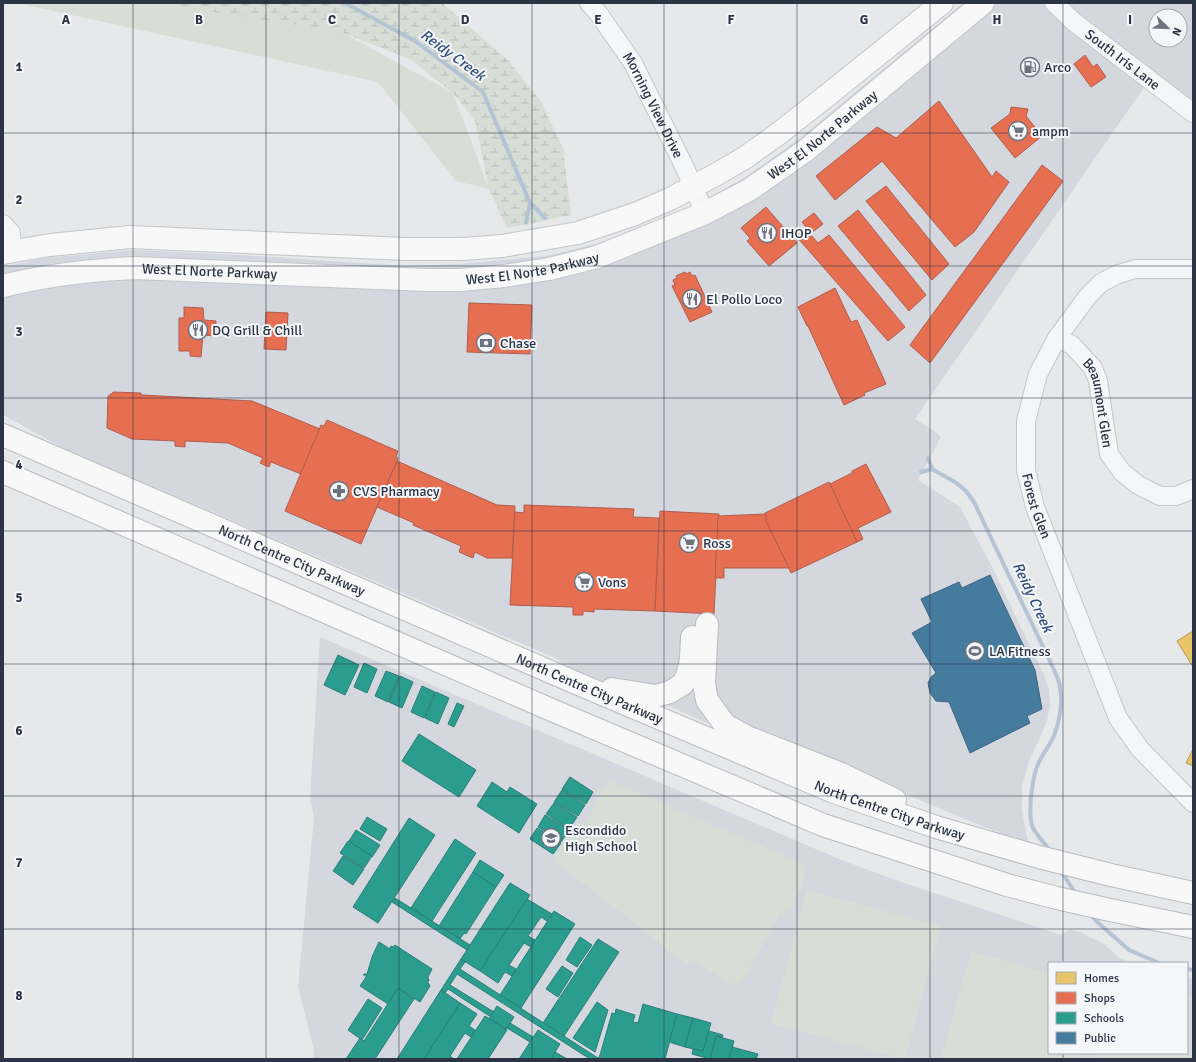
<svg xmlns="http://www.w3.org/2000/svg" width="1196" height="1062" viewBox="0 0 1196 1062" font-family="Signika,sans-serif">
<defs>
<pattern id="wetland-marsh" width="20" height="14" patternUnits="userSpaceOnUse"><rect width="20" height="14" fill="#d6ded6"/><path d="M1 5h8M5 5V1M11 12h8M15 12V8" fill="none" stroke="#b8bfb9"/></pattern>
</defs>
<rect width="100%" height="100%" fill="#e6e8ea"/>
<!-- built -->
<g fill="#d4d7dd" fill-rule="evenodd">
<path d="M963 3H1193V113L1149 80 915 419 934 431 941 437 918 480 960 507 992 567 1044 675 1049 689 1050 705 1047 721 1028 764 1022 787V811L1028 842 994 831 891 788 746 731 704 722 660 702 575 671 553 657 67 450 3 415V267L45 258 134 250 240 255 409 266 460 264 546 256 596 244 700 203 742 179 796 141ZM1156 16H1180V40H1156Z"/>
<path d="M320 637 839 859 901 882 1061 935 1070 930 1080 932 1104 944 1119 958 1133 963H1049V1053H1187V978L1193 979V1059H313L314 1050 298 987 314 817 310 798Z"/>
</g>
<!-- green -->
<g fill="#d6ded6">
<path d="M17 3H181L341 32 453 93 489 189 456 181 378 82Z"/>
<path d="M608 780 802 863 806 867 800 891 795 898 792 910 787 909 785 915 781 913 742 982 733 985 691 960 687 964 673 955 646 932 556 863 554 859 578 821 586 826 602 787 606 786Z"/>
<path d="M807 890 941 926 905 1059 771 1024Z"/>
<path d="M971 951 1049 973V1053H1083L1081 1059H941Z"/>
<path d="M1187 994 1193 995V1059H1094L1095 1053H1187Z"/>
</g>
<!-- wetland -->
<path fill="url(#wetland-marsh)" d="M170 3H442L508 60 541 102 563 148 571 215 507 228 489 189 475 121 453 93 410 59 341 32 202 10Z"/>
<!-- homes -->
<g fill="#e9c46a" stroke="#b0995f">
<path d="M1193 631V667L1177 641Z"/>
<path d="M1193 749V766L1186 763Z"/>
</g>
<!-- shops -->
<g fill="#e76f51" stroke="#af5d4d">
<path d="M1085 55 1093 67 1097 64 1106 77 1091 87 1074 64Z"/>
<path d="M939 101 992 177 996 171 1009 182 974 232 955 247 882 161 835 200 816 176 877 127 896 138Z"/>
<path d="M1011 107 1028 109 1026 116 1042 136 1015 158 991 128 1010 114Z"/>
<path d="M1042 165 1063 181 930 363 910 345Z"/>
<path d="M886 186 949 264 932 280 866 201Z"/>
<path d="M766 207 797 243 769 266 747 241 750 238 741 228Z"/>
<path d="M858 210 926 295 909 311 838 226Z"/>
<path d="M814 213 823 224 810 234 818 243 829 235 905 327 888 341 796 236 806 227 802 222Z"/>
<path d="M685 272 686 274 690 272 692 276 695 275 712 312 690 322 672 286 675 285 673 280 677 278 676 276Z"/>
<path d="M835 288 851 322 857 320 886 384 864 393 865 395 844 405 808 326H807L798 307Z"/>
<path d="M469 303 532 305 530 354 467 352Z"/>
<path d="M184 307 203 308 204 320 216 321 215 336 203 335 201 357 190 356V351H179V318H184Z"/>
<path d="M266 312 288 313 286 350 264 349Z"/>
<path d="M113 392 141 393V395H143L252 401 320 429 301 474 271 462 269 467 260 463 263 458 228 443 185 441V447L175 446V441L132 439 107 428 108 396H110V394H112Z"/>
<path d="M327 420 386 446 398 451 396 457 398 458 397 461 361 544 285 511 321 425 324 426Z"/>
<path d="M397 461 497 505 515 506 512 558H487L475 552 473 558 459 552 461 546 413 525 414 523 377 507Z"/>
<path d="M866 464 891 512 858 528 863 539 857 542 830 484 852 473V471Z"/>
<path d="M829 482 857 542 791 573 766 521 765 513Z"/>
<path d="M524 505 634 509 633 517 659 518 655 611 594 609V612L583 611V615H573V607L510 605 515 512 524 513Z"/>
<path d="M660 511 719 514 714 614 655 611Z"/>
<path d="M766 514V521L789 568H724V578H715L718 516Z"/>
</g>
<!-- schools -->
<g fill="#2a9d8f" stroke="#2a7e79">
<path d="M338 655 359 665 345 695 324 685Z"/>
<path d="M364 663 377 669 367 693 354 687Z"/>
<path d="M386 671 399 676 388 702 375 696Z"/>
<path d="M400 676 413 682 402 708 389 702Z"/>
<path d="M422 686 435 692 424 718 411 712Z"/>
<path d="M436 692 449 698 438 724 425 718Z"/>
<path d="M457 703 464 706 454 727 448 724Z"/>
<path d="M419 734 476 770 459 797 402 761Z"/>
<path d="M570 777 593 792 586 804 562 789Z"/>
<path d="M492 782 507 792 510 787 537 804 519 833 477 806Z"/>
<path d="M562 790 585 805 578 816 554 802Z"/>
<path d="M554 803 577 817 569 829 546 814Z"/>
<path d="M545 815 569 830 561 842 538 827Z"/>
<path d="M367 817 387 829 380 841 360 829Z"/>
<path d="M409 818 435 835 378 923 353 907Z"/>
<path d="M537 828 561 843 553 854 530 839Z"/>
<path d="M356 830 380 845 372 857 349 841Z"/>
<path d="M455 839 476 853 432 921 411 908Z"/>
<path d="M348 841 372 856 364 868 340 853Z"/>
<path d="M343 856 364 869 353 885 333 871Z"/>
<path d="M480 860 504 875 496 887 473 872Z"/>
<path d="M473 872 496 887 466 934 464 933 460 939 439 926Z"/>
<path d="M510 883 530 895 480 971 461 959Z"/>
<path d="M395 898 470 945 467 950 392 902Z"/>
<path d="M527 899 552 914 547 921 541 917 528 936 535 940 531 947 524 943 509 965 516 969 512 976 505 972 498 983 480 971Z"/>
<path d="M554 911 575 924 521 1008 500 995Z"/>
<path d="M580 937 592 945 577 967 566 960Z"/>
<path d="M598 939 619 952 564 1036 543 1023Z"/>
<path d="M379 942 390 949 391 946 393 947 395 945 432 969 428 977 429 981H427L430 986 420 1002 398 988 388 1004 360 986 366 977V975H363L364 974H367L372 957Z"/>
<path d="M461 959 465 962 460 969 598 1058V1059H590L457 974 450 985 494 1012 491 1017 448 989 445 993 441 990Z"/>
<path d="M562 966 573 973 558 997 546 989Z"/>
<path d="M398 988 414 999 375 1059H346L360 1038 364 1041Z"/>
<path d="M441 990 460 1003 424 1059H397Z"/>
<path d="M368 999 382 1008 362 1040 348 1030Z"/>
<path d="M597 1002 608 1010 595 1052 573 1038Z"/>
<path d="M460 1003 477 1014 469 1026 475 1030 471 1037 465 1033 450 1056 454 1059H424Z"/>
<path d="M643 1004 677 1014 665 1059H598L600 1055 612 1013 615 1014 616 1009 635 1015 633 1022 638 1023Z"/>
<path d="M497 1006 514 1017 506 1029 489 1019Z"/>
<path d="M677 1014 693 1018 685 1047 669 1042Z"/>
<path d="M485 1016 507 1030 488 1059H457Z"/>
<path d="M693 1018 711 1023 703 1051 685 1047Z"/>
<path d="M510 1023 533 1037 530 1042 507 1028Z"/>
<path d="M538 1030 560 1044 552 1057 551 1059H519Z"/>
<path d="M709 1031 723 1035 722 1038 716 1036 710 1059 692 1054 693 1049 703 1051Z"/>
<path d="M716 1036 734 1041 729 1059H710Z"/>
<path d="M732 1047 758 1054 756 1059H729Z"/>
<path d="M555 1052 567 1059H555L552 1057Z"/>
</g>
<!-- public -->
<path fill="#457b9d" stroke="#3d6683" d="M990 575 1035 670 1042 709 1027 716 1030 723 970 753 949 702 936 701 930 693 928 683 931 677 936 673 912 633 932 622 921 599 959 582 962 588Z"/>
<g fill="none" stroke-linecap="round" stroke-linejoin="round">
<!-- stream -->
<g stroke="#b4c4d5" stroke-width="4">
<path d="M345 3 415 41 483 92 530 203 545 218"/>
<path d="M526 223 530 203"/>
<path d="M928 458 932 469 955 482 966 491 974 502 1056 674C1057 678 1060 683 1060 688 1063 703 1059 723 1054 736 1050 745 1044 752 1040 760 1032 774 1028 811 1032 826 1035 834 1046 844 1050 851"/>
<path d="M921 472 932 469"/>
<path d="M1061 871 1076 894"/>
<path d="M1091 914 1095 920 1129 950 1159 963"/>
<path d="M1187 969 1193 970"/>
</g>
<defs>
<g id="minor">
<path id="s1" d="M589 3 598 13 633 63 684 166 705 213"/>
<path id="s2" d="M1054 3 1074 22 1193 113"/>
<path d="M3 224 11 233 12 251"/>
<path id="s3" d="M1193 269H1135L1116 275 1101 283 1088 296 1057 338 1038 374 1026 421V470L1035 507 1118 718 1140 749 1193 803"/>
<path id="s4" d="M1057 338 1072 345 1093 368 1098 381 1109 454 1122 472 1138 485 1160 496H1176L1193 489"/>
</g>
<g id="major">
<path d="M3 253 50 245 130 237 406 249H463L502 246 578 233 635 214 670 199 717 174 746 157 778 134 829 94 942 3"/>
<path id="s5" d="M3 286C47 275 90 270 135 268L427 280H460L504 276 549 269 597 257 705 213 749 190 805 151 983 3"/>
</g>
<g id="highway">
<path id="s6" d="M3 435 576 683 834 792 936 827 1039 857 1111 875 1193 893"/>
<path d="M3 472 554 711 823 825 1007 885 1057 898 1110 910 1193 927"/>
<path d="M707 624 704 684 707 700 725 725 747 737 841 774 895 800"/>
<path d="M612 689 656 696 670 692 683 684 688 673 691 659 692 637"/>
</g>
</defs>
<!-- minor casing -->
<use href="#minor" stroke="#c4c6c8" stroke-width="20"/>
<!-- major casing -->
<use href="#major" stroke="#c2c5c8" stroke-width="24"/>
<!-- highway casing -->
<use href="#highway" stroke="#b8bbbf" stroke-width="24"/>
<!-- minor -->
<use href="#minor" stroke="#f5f6f7" stroke-width="18"/>
<!-- major -->
<use href="#major" stroke="#f8f8f8" stroke-width="22"/>
<!-- highway -->
<use href="#highway" stroke="#f8f8f8" stroke-width="22"/>
</g>
<!-- grid -->
<path fill="none" stroke="#2b3445" stroke-width="1" stroke-opacity="0.55" d="M133 3V1059M266 3V1059M399 3V1059M532 3V1059M664 3V1059M797 3V1059M930 3V1059M1063 3V963M3 133H1193M3 266H1193M3 398H1193M3 531H1193M3 664H1193M3 796H1193M3 929H1193M1063 1053V1059"/>
<!-- icons -->
<defs>
<symbol id="fuel-ring" viewBox="-11 -11 22 22"><circle r="9.5" fill="#f4f6f9" stroke="#6c737f" stroke-width="1.5"/><path d="M-5.5-6h7V0h2V4h1.3V-2.5L3-4.5l.8-.8L6-3V5H2.5V1h-1V6h-7ZM-4.2-4.7v3.2H.2V-4.7Z" fill="#6c737f"/></symbol>
<symbol id="supermarket-ring" viewBox="-11 -11 22 22"><circle r="9.5" fill="#f4f6f9" stroke="#6c737f" stroke-width="1.5"/><path d="M-6-5.5h2.5l.6 2H6L4.5 2H-2.5L-4.4-4H-6ZM-1.5 3.2a1.3 1.3 0 1 0 .1 0ZM3 3.2a1.3 1.3 0 1 0 .1 0Z" fill="#6c737f"/></symbol>
<symbol id="restaurant-ring" viewBox="-11 -11 22 22"><circle r="9.5" fill="#f4f6f9" stroke="#6c737f" stroke-width="1.5"/><path d="M-5-6h1v4h1v-4h1v4h1v-4h1v5L-1.5 .5V6h-2V.5L-5-1ZM5-6V6H3V1.5H1.5Q1.5-4 5-6Z" fill="#6c737f"/></symbol>
<symbol id="bank-ring" viewBox="-11 -11 22 22"><circle r="9.5" fill="#f4f6f9" stroke="#6c737f" stroke-width="1.5"/><path d="M-6-4H6V4H-6ZM0-2.3a2.3 2.3 0 1 0 0 4.6a2.3 2.3 0 1 0 0-4.6Z" fill="#6c737f"/></symbol>
<symbol id="pharmacy-ring" viewBox="-11 -11 22 22"><circle r="9.5" fill="#f4f6f9" stroke="#6c737f" stroke-width="1.5"/><path d="M-2-6h4v4h4v4h-4v4h-4v-4h-4v-4h4Z" fill="#6c737f"/></symbol>
<symbol id="stadium-ring" viewBox="-11 -11 22 22"><circle r="9.5" fill="#f4f6f9" stroke="#6c737f" stroke-width="1.5"/><path d="M0-5a6.5 5 0 1 0 0 10a6.5 5 0 1 0 0-10ZM-3.5-1.8h7v3.6h-7Z" fill="#6c737f"/></symbol>
<symbol id="school-ring" viewBox="-11 -11 22 22"><circle r="9.5" fill="#f4f6f9" stroke="#6c737f" stroke-width="1.5"/><path d="M0-5L7-2L0 1L-7-2ZM-4 1L0 2.5L4 1V4Q0 6-4 4Z" fill="#6c737f"/></symbol>
</defs>
<g fill-rule="evenodd">
<use href="#fuel-ring" x="1019" y="56" width="22" height="22"/>
<use href="#supermarket-ring" x="1007" y="120" width="22" height="22"/>
<use href="#restaurant-ring" x="756" y="222" width="22" height="22"/>
<use href="#restaurant-ring" x="681" y="288" width="22" height="22"/>
<use href="#restaurant-ring" x="187" y="319" width="22" height="22"/>
<use href="#bank-ring" x="475" y="332" width="22" height="22"/>
<use href="#pharmacy-ring" x="328" y="480" width="22" height="22"/>
<use href="#supermarket-ring" x="678" y="532" width="22" height="22"/>
<use href="#supermarket-ring" x="573" y="571" width="22" height="22"/>
<use href="#stadium-ring" x="964" y="640" width="22" height="22"/>
<use href="#school-ring" x="540" y="827" width="22" height="22"/>
</g>
<g text-anchor="middle" stroke-width="4" stroke-linejoin="round" paint-order="stroke">
<!-- street labels -->
<g font-size="14" fill="#2b3445" stroke="#f4f6f9">
<text dy="5" stroke="none"><textPath href="#s2" startOffset="89">South Iris Lane</textPath></text>
<text dy="5" stroke="none"><textPath href="#s1" startOffset="121">Morning View Drive</textPath></text>
<text dy="5" stroke="none"><textPath href="#s5" startOffset="856">West El Norte Parkway</textPath></text>
<text dy="5" stroke="none"><textPath href="#s5" startOffset="532">West El Norte Parkway</textPath></text>
<text dy="5" stroke="none"><textPath href="#s5" startOffset="208">West El Norte Parkway</textPath></text>
<text dy="5" stroke="none"><textPath href="#s4" startOffset="83">Beaumont Glen</textPath></text>
<text dy="5" stroke="none"><textPath href="#s3" startOffset="341">Forest Glen</textPath></text>
<text dy="5" stroke="none"><textPath href="#s6" startOffset="315">North Centre City Parkway</textPath></text>
<text dy="5" stroke="none"><textPath href="#s6" startOffset="639">North Centre City Parkway</textPath></text>
<text dy="5" stroke="none"><textPath href="#s6" startOffset="963">North Centre City Parkway</textPath></text>
</g>
<!-- poi labels -->
<g font-size="14" fill="#2b3445" stroke="#f4f6f9" text-anchor="start">
<text x="1044" y="72">Arco</text>
<text x="1032" y="136">ampm</text>
<text x="781" y="238">IHOP</text>
<text x="706" y="304">El Pollo Loco</text>
<text x="212" y="335">DQ Grill &amp; Chill</text>
<text x="500" y="348">Chase</text>
<text x="353" y="496">CVS Pharmacy</text>
<text x="703" y="548">Ross</text>
<text x="598" y="587">Vons</text>
<text x="989" y="656">LA Fitness</text>
<text x="565" y="835">Escondido<tspan x="565" dy="16">High School</tspan></text>
</g>
<!-- water labels -->
<g font-size="15" font-style="italic" fill="#34527a" stroke="#f4f6f9">
<text transform="translate(453 55) rotate(36)" y="5">Reidy Creek</text>
<text transform="translate(1033 597) rotate(65)" y="5">Reidy Creek</text>
</g>
</g>
<g font-size="13" text-anchor="middle" font-weight="bold" fill="#2b3445" stroke="#f4f6f9" stroke-width="4" stroke-linejoin="round" paint-order="stroke">
<text x="66" y="24">A</text>
<text x="199" y="24">B</text>
<text x="332" y="24">C</text>
<text x="465" y="24">D</text>
<text x="598" y="24">E</text>
<text x="731" y="24">F</text>
<text x="864" y="24">G</text>
<text x="997" y="24">H</text>
<text x="1130" y="24">I</text>
<text x="19" y="71">1</text>
<text x="19" y="204">2</text>
<text x="19" y="336">3</text>
<text x="19" y="469">4</text>
<text x="19" y="602">5</text>
<text x="19" y="735">6</text>
<text x="19" y="867">7</text>
<text x="19" y="1000">8</text>
</g>
<!-- border -->
<rect width="1196" height="1062" fill="none" stroke="#2b3445" stroke-width="8"/>
<!-- legend -->
<rect x="1048" y="962" width="140" height="92" fill="#f4f6f9" stroke="#a4a8b1"/>
<rect x="1056" y="972" width="20" height="12" fill="#e9c46a" stroke="#a4a8b1"/>
<text x="1084" y="982" font-size="12" fill="#2b3445">Homes</text>
<rect x="1056" y="992" width="20" height="12" fill="#e76f51" stroke="#a4a8b1"/>
<text x="1084" y="1002" font-size="12" fill="#2b3445">Shops</text>
<rect x="1056" y="1012" width="20" height="12" fill="#2a9d8f" stroke="#a4a8b1"/>
<text x="1084" y="1022" font-size="12" fill="#2b3445">Schools</text>
<rect x="1056" y="1032" width="20" height="12" fill="#457b9d" stroke="#a4a8b1"/>
<text x="1084" y="1042" font-size="12" fill="#2b3445">Public</text>
<!-- north arrow -->
<g transform="translate(1168 28) rotate(113)"><circle r="19" fill="#f4f6f9" stroke="#a4a8b1"/>
<path d="M0-3L7 15L0 10L-7 15Z" fill="#6c737f"/>
<text y="-6" font-size="11" font-weight="bold" text-anchor="middle" fill="#2b3445">N</text>
</g>
</svg>
